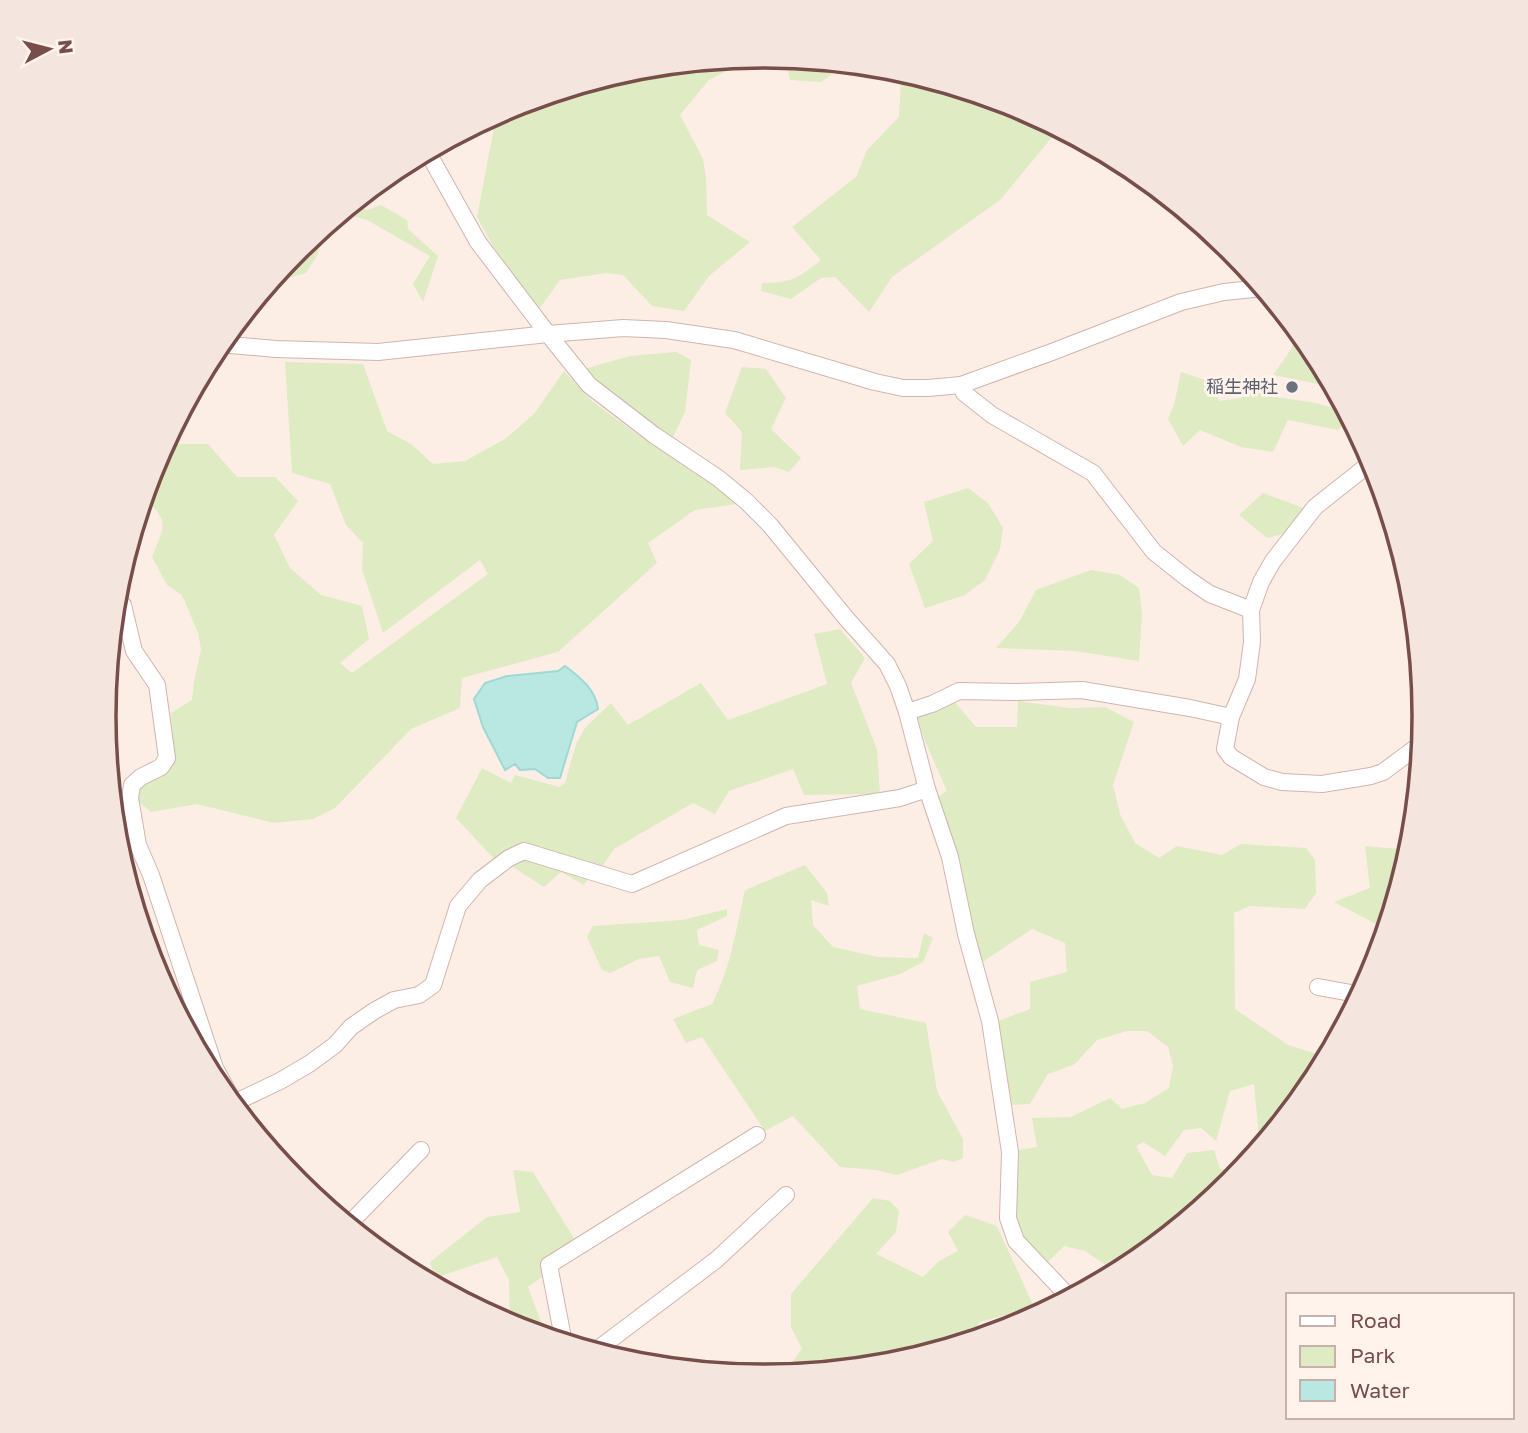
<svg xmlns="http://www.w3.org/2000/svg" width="1528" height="1433" viewBox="0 0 1528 1433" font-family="'Golos Text','Noto Sans JP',sans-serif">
<rect width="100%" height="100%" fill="#fdeee5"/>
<!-- green -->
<g fill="#deebc3">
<path d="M755 57 709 80 680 115 703 159 706 178 707 215 750 242 709 276 684 311 652 306 623 275 606 273 560 280 540 308 500 258 477 217 494 128 489 118 512 106 636 69Z"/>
<path d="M785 58 846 64 821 82 790 80Z"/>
<path d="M911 74 1017 106 1059 129 1000 200 892 277 869 312 835 277 821 278 791 299 761 291 762 283C792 283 798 278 821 260L792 227 856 177 867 150 899 117 901 80Z"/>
<path d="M381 205 407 220 408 229 438 256 423 302 413 284 430 256 367 220 352 216 335 218 350 206 368 210Z"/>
<path d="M325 226 318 254 306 273 270 283 297 249Z"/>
<path d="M1295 328 1313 350 1333 387 1273 375 1292 348Z"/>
<path d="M676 352 691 360 685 412 671 441 607 394 584 369 630 356Z"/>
<path d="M285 362 363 364 387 431 411 444 433 464 465 461 505 439 534 414 564 371 593 402 641 437 721 486 737 504 695 510 648 543 657 563 558 652 462 678 460 708 411 729 335 808 313 819 274 823 197 804 151 812 134 798 144 783 166 771 175 757 171 713 192 700 194 682 201 649 198 633 182 595 167 585 152 557C165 523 170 524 144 497L154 463 165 444H208L237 477H275L298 501 274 535 290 568 321 595 362 606 369 639 340 663 352 673 488 574 480 560 383 633 362 569 363 543 346 525 330 484 292 473Z"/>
<path d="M742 367 766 369 786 398 771 429 801 458 789 472 774 467 740 470 742 432 725 413Z"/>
<path d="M1181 372 1208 381 1219 401 1240 398 1267 386 1269 396 1316 403 1337 409 1347 422 1338 430 1288 420 1273 452 1241 447 1200 430 1183 446 1168 419 1174 405Z"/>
<path d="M968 488 988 503 1003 528 1000 549 985 580 965 595 925 608 909 564 933 541 924 502Z"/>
<path d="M1263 493 1306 509 1287 533 1267 538 1239 515Z"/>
<path d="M1091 570 1120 575 1139 588 1142 614 1139 661 1075 651 996 648 1019 622 1036 590Z"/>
<path d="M840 629 865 658 851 683 877 749 880 794 804 795 793 769 729 791 715 814 693 803 614 849 599 871 523 847 496 861 456 818 482 768 511 783 515 775 560 787 565 783 576 744 585 728 611 703 628 725 701 683 728 720 827 684 814 634Z"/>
<path d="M954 701 976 727H1017L1018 701 1069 708 1105 707 1134 722 1113 785 1120 814 1135 843 1159 858 1177 846 1222 855 1241 844 1306 848 1315 860 1316 893 1305 909 1250 906 1234 913 1235 1009 1288 1045 1327 1057 1313 1084 1260 1148 1254 1084 1230 1091 1216 1141 1201 1128 1184 1130 1165 1156 1143 1142 1136 1146 1152 1175 1172 1178 1187 1153 1214 1150 1220 1169H1243L1231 1184 1216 1196 1210 1192C1203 1207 1198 1215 1181 1218L1178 1227 1131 1266 1117 1273 1085 1251 1064 1246 1046 1264 1022 1240 1014 1214 1013 1151 1037 1147 1032 1118 1071 1117 1110 1098 1122 1109 1145 1103 1169 1088 1173 1066 1168 1047 1147 1031H1127L1097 1040 1075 1064 1048 1074 1030 1104 1012 1105 998 1021 1030 1009V982L1067 972 1065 943 1032 929 981 963 936 798 947 791 925 741 917 715Z"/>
<path d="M1365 846 1410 850 1387 927 1378 925 1334 902 1370 888Z"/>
<path d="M525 854 590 875 584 885 561 872 544 887 511 866Z"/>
<path d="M805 865 827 893 829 906 811 900 813 925 833 947 878 957 918 958 924 933 933 938 923 962 900 974 857 986 860 1009 926 1023 937 1091 963 1139V1158L953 1162 942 1159 897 1175 876 1170 840 1167 793 1116 765 1131 702 1037 686 1043 673 1019 712 1004C731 967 736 930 745 890Z"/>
<path d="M727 909V916L697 930 699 945 719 950 717 961 697 970 693 988 670 982 659 956 639 959 610 973 602 970 587 937 593 926 682 920Z"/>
<path d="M513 1170 533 1172 575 1240 546 1274 528 1287 541 1322 523 1330 510 1325 509 1280 497 1257 435 1278 430 1262 487 1217 520 1212Z"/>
<path d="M873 1198 890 1201 899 1211 896 1232 876 1254 923 1277 939 1261 958 1251 948 1232 965 1215 997 1226 1034 1307 980 1322 967 1342 892 1364 782 1375 802 1349 791 1327V1294Z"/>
</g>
<!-- water -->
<path fill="#b9e7e2" stroke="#9fd9d3" stroke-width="2" d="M565 666C580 677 596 690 598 709L577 722 560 778H548L535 769 520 770 515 764 505 770 483 727 474 699 485 683 507 676 558 671Z"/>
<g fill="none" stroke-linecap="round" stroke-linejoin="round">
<defs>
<g id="street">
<path d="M427 151 478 242 548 334 589 385 654 435 718 478 746 501 770 525 846 618 887 664 898 686 907 712 927 789 950 857 966 934 990 1021 1010 1152 1008 1218 1016 1241 1070 1298"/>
<path d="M219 344 276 349 378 352 548 334 623 328 666 330 734 340 875 382 903 388H928L961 385 1052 352 1181 302 1224 292 1263 288"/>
<path d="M961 385 964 393 992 415 1093 473 1154 552 1188 579 1210 594 1251 610"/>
<path d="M1373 461 1315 507 1273 561 1261 582 1251 610 1252 642 1247 679 1231 717 1225 749 1231 757 1264 777 1282 782 1322 784 1371 776 1383 772 1422 743"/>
<path d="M115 600 123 605 134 651 157 685 167 758 161 767 141 777 132 785 130 798 138 845 151 875 215 1068 242 1117"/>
<path d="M907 712 932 704 959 691 1015 692 1082 690 1190 708 1231 717"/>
<path d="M1318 987 1351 993 1359 998"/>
<path d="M234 1103 280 1081 309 1064 335 1045 351 1027 374 1011 394 1000 419 995 433 985 458 906 480 880 509 858 524 851 632 884 786 816 900 798 927 789"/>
<path d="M348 1225 421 1150"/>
<path d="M564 1343 549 1265 757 1135"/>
<path d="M594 1352 716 1260 786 1195"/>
</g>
</defs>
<!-- street casing -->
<use href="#street" stroke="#d1b5ae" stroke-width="18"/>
<!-- street -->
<use href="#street" stroke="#fff" stroke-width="16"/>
</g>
<!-- markers -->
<circle fill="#6b7280" stroke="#fff3ec" stroke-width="2.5" cx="1292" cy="387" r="7"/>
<g text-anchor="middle" stroke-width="6" stroke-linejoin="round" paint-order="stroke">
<!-- worship labels -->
<g font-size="18" fill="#5b616d" stroke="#fff3ec" text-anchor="end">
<text x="1278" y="393">稲生神社</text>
</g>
</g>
<!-- crop -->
<path d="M0 0H1528V1433H0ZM116 716a648 648 0 1 1 1296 0a648 648 0 1 1-1296 0Z" fill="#f4e6df" fill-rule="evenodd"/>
<path fill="none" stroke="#774e4a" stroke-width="3.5" d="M116 716a648 648 0 1 1 1296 0a648 648 0 1 1-1296 0Z"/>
<!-- legend -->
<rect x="1286" y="1293" width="228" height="126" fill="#fff3ec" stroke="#c9b1ab" stroke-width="2"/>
<rect x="1300" y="1316" width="35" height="10" fill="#ffffff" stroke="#c9b1ab" stroke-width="2"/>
<text x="1350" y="1328" font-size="21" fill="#774e4a">Road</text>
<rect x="1300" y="1346" width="35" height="21" fill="#deebc3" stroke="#c9b1ab" stroke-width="2"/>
<text x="1350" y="1363" font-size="21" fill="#774e4a">Park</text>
<rect x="1300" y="1380" width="35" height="21" fill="#b9e7e2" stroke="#c9b1ab" stroke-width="2"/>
<text x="1350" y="1398" font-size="21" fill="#774e4a">Water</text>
<!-- north arrow -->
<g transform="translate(49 49) rotate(83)" stroke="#fff3ec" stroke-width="5" paint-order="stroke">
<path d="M0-5L12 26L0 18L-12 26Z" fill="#774e4a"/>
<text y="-10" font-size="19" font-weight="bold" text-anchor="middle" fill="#774e4a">N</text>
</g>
</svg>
